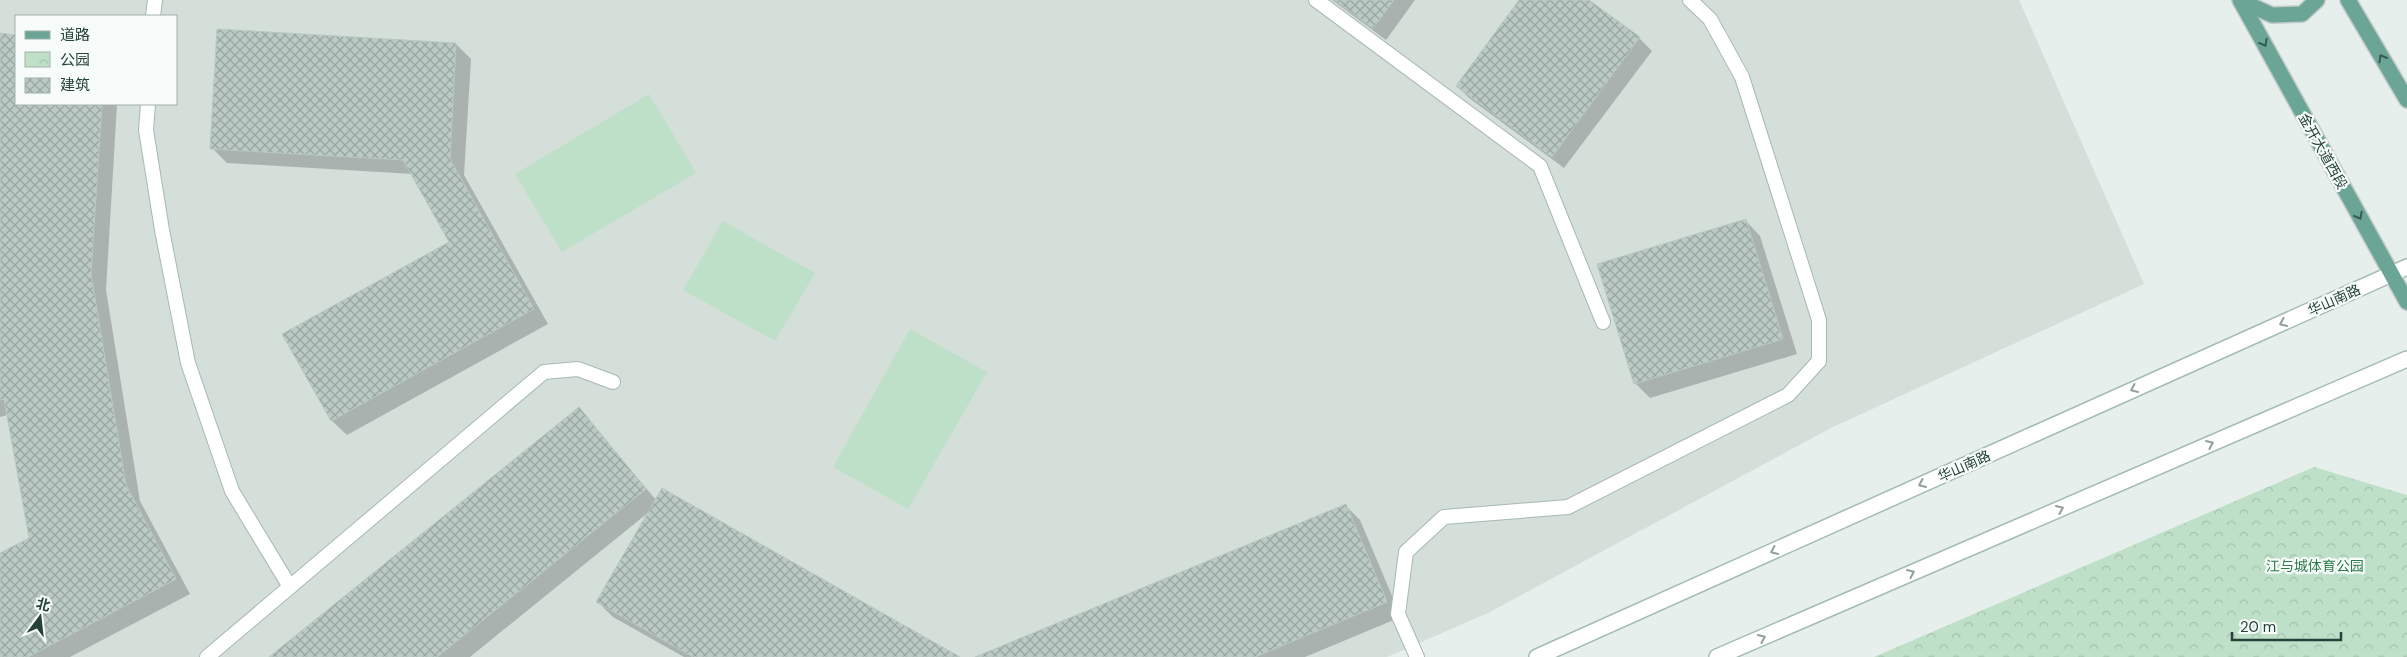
<svg xmlns="http://www.w3.org/2000/svg" width="2407" height="657" viewBox="0 0 2407 657" font-family="'DM Sans','Noto Sans SC',sans-serif">
<defs>
<pattern id="park-crowns" width="20" height="18" patternUnits="userSpaceOnUse" patternTransform="scale(1.25)"><rect width="20" height="18" fill="#bfe0c8"/><path d="M2 6a3 3 0 1 1 6 0M12 15a3 3 0 1 1 6 0" fill="none" stroke="#a4c1ad"/></pattern>
<pattern id="building-cross-hatch" width="8" height="8" patternUnits="userSpaceOnUse" patternTransform="scale(1.25)"><rect width="8" height="8" fill="#bbcac4"/><path d="M0 0l8 8M0 8l8-8" fill="none" stroke="#98a6a0"/></pattern>
</defs>
<rect width="100%" height="100%" fill="#e6efeb"/>
<!-- built -->
<path fill="#d4dfda" fill-rule="evenodd" d="M0 0H2019L2144 284 1831 428 1488 613 1387 657H0ZM16 16H176V104H16Z"/>
<!-- park -->
<path fill="url(#park-crowns)" d="M2314 467 2407 495V657H1874Z"/>
<!-- pitch -->
<g fill="#bfe0c8">
<path d="M649 94 696 173 562 252 515 174Z"/>
<path d="M723 221 815 273 775 341 683 290Z"/>
<path d="M910 329 987 372 908 509 833 467Z"/>
</g>
<!-- shadow -->
<g fill="#0003">
<path d="M1332 0H1415L1386 40Z"/>
<path d="M1521 0H1587L1639 38 1652 51 1564 168 1469 98 1457 86Z"/>
<path d="M0 35 16 36V104H117L106 290 140 501 190 594 70 657H0V555L31 539 8 415 0 417Z"/>
<path d="M456 44 471 59 464 175 548 324 347 435 332 421 284 335 450 242 412 174 227 163 212 148Z"/>
<path d="M1746 221 1760 236 1797 354 1650 398 1635 383Z"/>
<path d="M579 408 656 500 958 657H684L613 617 598 602 649 512 470 657H271Z"/>
<path d="M1345 505 1360 520 1401 617 1305 657H978Z"/>
</g>
<!-- building -->
<g fill="url(#building-cross-hatch)" stroke="#b8c9c2">
<path d="M1334 0H1394L1373 28Z"/>
<path d="M1519 0H1589L1640 37 1552 157 1456 86Z"/>
<path d="M217 29 456 43 450 159 534 309 331 421 282 334 449 242 403 160 210 149Z"/>
<path d="M0 33 16 35V104H102L91 274 126 485 176 579 28 657H0V553L29 538 4 399 0 400Z"/>
<path d="M1746 219 1783 339 1634 384 1597 264Z"/>
<path d="M579 407 646 489 437 657H269Z"/>
<path d="M662 488 960 657H693L596 602Z"/>
<path d="M1346 504 1387 602 1255 657H975Z"/>
</g>
<g fill="none" stroke-linecap="round" stroke-linejoin="round">
<defs>
<g id="lane">
<path d="M1316 0 1540 166 1603 322"/>
<path d="M153 16 155 0"/>
<path d="M148 104 146 130 162 230 188 363 232 491 290 587"/>
<path d="M207 657 544 372 578 369 613 382"/>
<path d="M1417 657 1398 614 1406 552 1444 517 1568 507 1788 395 1819 361V320L1742 77 1710 19 1690 0"/>
</g>
<g id="secondary">
<path d="M1537 657 2407 267"/>
<path d="M1717 657 2407 359"/>
</g>
<g id="primary">
<path d="M2240 0 2407 302"/>
<path d="M2348 0 2407 100"/>
<path d="M2241 1 2272 15 2302 14 2317 0"/>
</g>
</defs>
<!-- lane casing -->
<use href="#lane" stroke="#a8b8b2" stroke-width="16"/>
<!-- secondary casing -->
<use href="#secondary" stroke="#a4bbb3" stroke-width="18"/>
<!-- primary casing -->
<use href="#primary" stroke="#c2cac8" stroke-width="18"/>
<!-- lane -->
<use href="#lane" stroke="#fff" stroke-width="14"/>
<!-- secondary -->
<use href="#secondary" stroke="#fff" stroke-width="15"/>
<!-- primary -->
<use href="#primary" stroke="#6aa596" stroke-width="15"/>
</g>
<!-- one-way arrows -->
<defs><path id="oneway-chevron" d="M-2-3.5L2.5 0L-2 3.5" fill="none" stroke-width="1.6" stroke-linecap="round" stroke-linejoin="round" transform="scale(1.25)"/></defs>
<g stroke="#365b51">
<use href="#oneway-chevron" transform="translate(2264 43) rotate(61)"/>
<use href="#oneway-chevron" transform="translate(2382 58) rotate(-120)"/>
<use href="#oneway-chevron" transform="translate(2359 216) rotate(61)"/>
</g>
<g stroke="#92a09c">
<use href="#oneway-chevron" transform="translate(2283 323) rotate(156)"/>
<use href="#oneway-chevron" transform="translate(2134 389) rotate(156)"/>
<use href="#oneway-chevron" transform="translate(2210 444) rotate(-23)"/>
<use href="#oneway-chevron" transform="translate(1922 484) rotate(156)"/>
<use href="#oneway-chevron" transform="translate(2060 509) rotate(-23)"/>
<use href="#oneway-chevron" transform="translate(1774 551) rotate(156)"/>
<use href="#oneway-chevron" transform="translate(1911 573) rotate(-23)"/>
<use href="#oneway-chevron" transform="translate(1762 638) rotate(-23)"/>
</g>
<g text-anchor="middle" stroke-width="4.5" stroke-linejoin="round" paint-order="stroke">
<!-- street labels -->
<g font-size="14" fill="#24423a" stroke="#f7fbf9">
<text transform="translate(2323 151) rotate(61)" y="5">金开大道西段</text>
<text transform="translate(2334 300) rotate(-24)" y="5">华山南路</text>
<text transform="translate(1964 466) rotate(-24)" y="5">华山南路</text>
</g>
<!-- park labels -->
<g font-size="14" fill="#2d7a4b" stroke="#f7fbf9">
<text x="2315" y="571">江与城体育公园</text>
</g>
</g>
<!-- legend -->
<rect x="15" y="15" width="162" height="90" fill="#f7fbf9" stroke="#a3b1ad"/>
<rect x="25" y="31" width="25" height="8" fill="#6aa596" stroke="#a3b1ad"/>
<text x="60" y="40" font-size="15" fill="#24423a">道路</text>
<rect x="25" y="52" width="25" height="15" fill="url(#park-crowns)" stroke="#a3b1ad"/>
<text x="60" y="65" font-size="15" fill="#24423a">公园</text>
<rect x="25" y="78" width="25" height="15" fill="url(#building-cross-hatch)" stroke="#a3b1ad"/>
<text x="60" y="90" font-size="15" fill="#24423a">建筑</text>
<!-- north arrow -->
<g transform="translate(40 617) rotate(15)" stroke="#f7fbf9" stroke-width="4" paint-order="stroke">
<path d="M0-4L9 19L0 12L-9 19Z" fill="#24423a"/>
<text y="-8" font-size="14" font-weight="bold" text-anchor="middle" fill="#24423a">北</text>
</g>
<!-- scale -->
<path d="M2232 632v8h109v-8" fill="none" stroke="#24423a" stroke-width="2.5"/>
<text x="2240" y="632" font-size="15" fill="#24423a" stroke="#f7fbf9" stroke-width="4" paint-order="stroke">20 m</text>
</svg>
